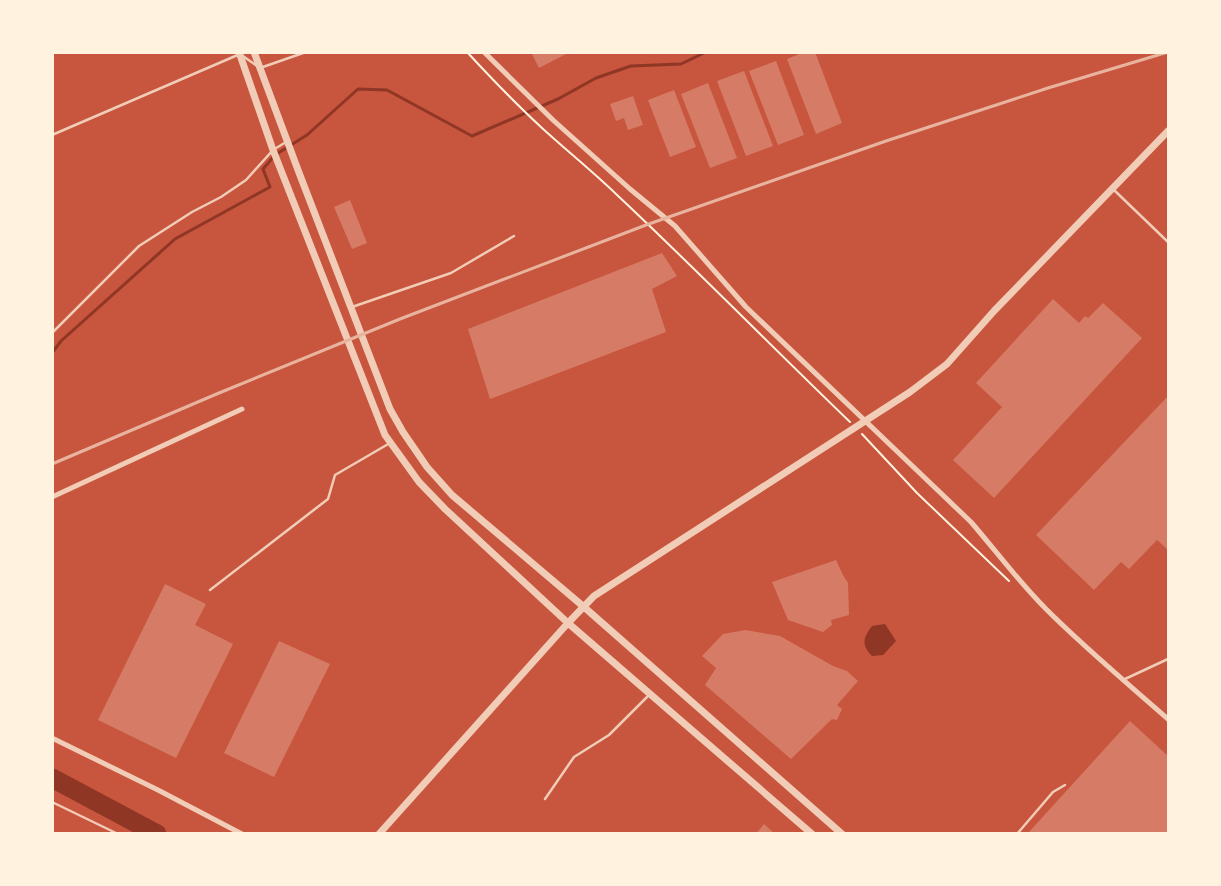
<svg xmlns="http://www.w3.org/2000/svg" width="1221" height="886" viewBox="0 0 1221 886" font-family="'Fira Sans',sans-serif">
<rect width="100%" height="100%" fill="#c8553d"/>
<!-- water -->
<path fill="#8f3625" d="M885 624 896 641 883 655 872 656C861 645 863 638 872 626Z"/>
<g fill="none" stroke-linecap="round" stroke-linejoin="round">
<!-- stream -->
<path stroke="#8f3625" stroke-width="3" d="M52 353 61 341 175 239 270 187 263 169 275 155 307 135 358 89 387 90 472 136 558 99 596 78 631 66 681 64 706 52"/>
<!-- river -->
<path stroke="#8f3625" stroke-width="19" d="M52 778 157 834"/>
</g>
<!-- building -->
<g fill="#d67c66">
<path d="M531 52H570L539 68Z"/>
<path d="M804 52H815L842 123 816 134 787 59Z"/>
<path d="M776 61 804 135 778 145 749 71Z"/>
<path d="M744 71 773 146 746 156 717 81Z"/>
<path d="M708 83 737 158 710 168 681 94Z"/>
<path d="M674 90 696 147 670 157 648 100Z"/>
<path d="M633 96 643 125 628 130 624 118 616 121 610 104Z"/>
<path d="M350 200 367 243 352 249 334 207Z"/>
<path d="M662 253 677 276 652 289 666 332 490 399 468 329Z"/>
<path d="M1053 299 1079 323 1085 316 1088 318 1103 303 1142 338 994 498 953 460 1002 407 976 383Z"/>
<path d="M1168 396V550L1157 540 1129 569 1121 562 1094 590 1036 535Z"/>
<path d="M836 560 843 575 848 583 849 615 831 620 832 625 823 632 788 620 772 582Z"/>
<path d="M165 584 206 604 195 625 233 644 176 758 98 720Z"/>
<path d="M745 630 780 636 833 666 847 671 858 681 837 705 842 709 837 720 832 719 791 759 705 685 716 668 702 656 723 634Z"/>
<path d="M279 641 330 664 274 777 224 753Z"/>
<path d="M1130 721 1168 756V834H1030L1029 832Z"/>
<path d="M764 824 775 834H756Z"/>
</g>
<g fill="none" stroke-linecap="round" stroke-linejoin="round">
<!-- path -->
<g stroke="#fff3e0" stroke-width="2">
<path d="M467 52C491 78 516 104 542 128 566 150 592 171 616 194 695 268 771 346 850 422"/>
<path d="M862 434 917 493 1009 581"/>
</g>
<!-- service -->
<g stroke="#f1ccb7" stroke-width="2.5">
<path d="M52 135 240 54 260 68 306 52"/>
<path d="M1114 190 1168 242"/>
<path d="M352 307 451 273 514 236"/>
<path d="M52 333 139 246 192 212 221 197 246 180 273 150 286 142"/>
<path d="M210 590 328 499 335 475 390 443"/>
<path d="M1125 679 1168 659"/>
<path d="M545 799 574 757 609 735 649 695"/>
<path d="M52 802 118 834"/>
<path d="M1017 834 1053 792 1065 785"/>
</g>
<!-- minor -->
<g stroke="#f1ccb7" stroke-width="5">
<path d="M484 52 553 120 630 189 675 226 746 307 971 522C996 551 1019 582 1046 609 1085 648 1127 683 1168 719"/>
<path d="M52 497 242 409"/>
<path d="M52 738 158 790 242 834"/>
</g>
<!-- tertiary -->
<g stroke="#f1ccb7" stroke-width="7">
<path d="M239 52 273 150 385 435 419 482 445 509 568 623 812 834"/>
<path d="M254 52 298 170 390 409 403 432 427 467 452 495 584 607 842 834"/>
<path d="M379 834 568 623 594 596 910 392 947 364 994 311 1168 131"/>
</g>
<!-- rail -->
<path stroke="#e9b49f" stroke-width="3" d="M52 464 219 393 400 319 646 225 886 141 1048 88 1168 52"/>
</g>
<!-- border -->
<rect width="1221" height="886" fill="none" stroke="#fff3e0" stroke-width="108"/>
</svg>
